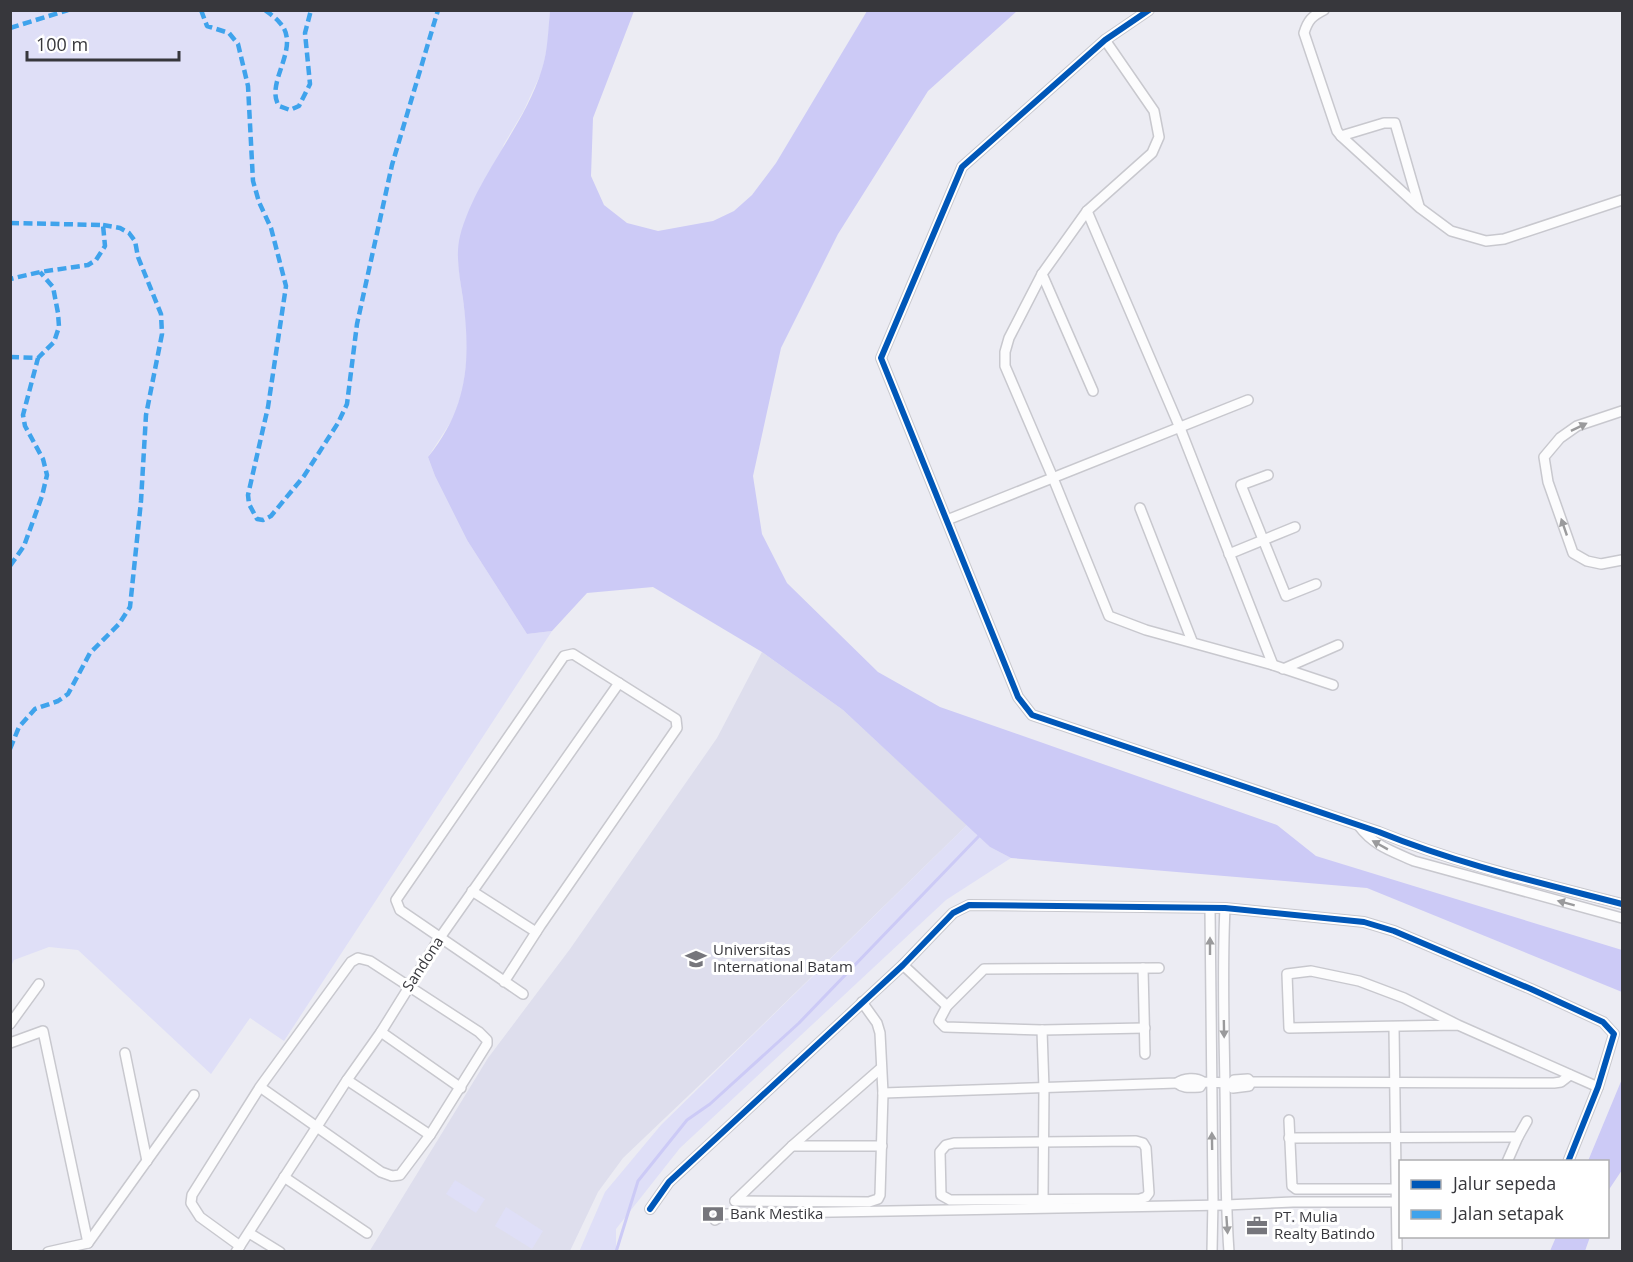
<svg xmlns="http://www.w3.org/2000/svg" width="1633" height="1262" viewBox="0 0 1633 1262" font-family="'Open Sans',sans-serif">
<rect width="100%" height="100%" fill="#ececf3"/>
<!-- built -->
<path fill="#dedeed" d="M762 652 843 710 967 825 752 1035 623 1158 598 1192 570 1251 369 1252 488 1058 570 949 717 738Z"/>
<!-- green -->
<g fill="#dfdff7">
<path d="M11 11H550L548 43 542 71 523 112 504 144 458 263 467 329V356L463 389 454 417 428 457 435 476 467 540 527 634 552 631 284 1041 250 1018 211 1074 78 950 49 947 14 960 11 966Z"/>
<path d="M967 825 990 847 1011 858 946 900 680 1148 616 1229V1251L579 1252 605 1192 661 1125Z"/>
<path d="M455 1180 485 1199 476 1213 446 1194Z"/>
<path d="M506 1207 543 1231 532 1249 495 1226Z"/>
</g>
<!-- water -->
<g fill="#cccaf6">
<path d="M550 11H634L593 118 591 176 604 205 627 223 658 231 713 221 734 211 752 195 776 163 867 11H1017L928 91 838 234 781 348 753 476 762 534 787 583 878 672 940 707 1277 825 1316 856 1622 950V992L1367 888 1011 858 990 847 843 710 762 652 653 587 587 593 552 631 527 634 467 540 435 476 428 457C468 408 471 359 463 299 460 278 455 257 460 236 476 176 524 128 542 69 548 49 548 31 550 11Z"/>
<path d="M1622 1079V1170L1608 1191V1162L1588 1161Z"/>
<path d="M1556 1237V1236L1590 1237 1585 1251H1550Z"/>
</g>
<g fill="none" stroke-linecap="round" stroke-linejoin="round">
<!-- stream -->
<path stroke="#cccaf6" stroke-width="3" d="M616 1252 638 1181 687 1120 710 1104 799 1023 979 836"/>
<defs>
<g id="street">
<path d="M1149 10 1105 40 962 167 881 358 1018 697 1032 715 1379 832C1458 864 1541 883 1622 904"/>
<path d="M1324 10C1312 16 1308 20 1304 33L1337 131 1341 136 1420 208 1451 231 1486 241 1504 239 1622 200"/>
<path d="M1105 40 1154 111 1159 137 1152 153 1087 211 1042 274 1009 338 1005 352V366L1053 478 1109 616 1146 630 1273 665 1333 685"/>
<path d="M1341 136 1384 123H1395L1419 206"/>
<path d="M1087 211 1180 428 1273 665"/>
<path d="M1042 274 1093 391"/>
<path d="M1622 411 1577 426 1560 438 1544 457 1548 482 1573 553 1587 561 1601 564 1622 560"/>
<path d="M1268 475 1241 485 1286 596 1316 584"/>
<path d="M1140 508 1192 641"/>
<path d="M947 520 1248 400"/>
<path d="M1229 554 1295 527"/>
<path d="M1283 669 1338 645"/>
<path d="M1359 826C1374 846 1392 851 1414 861L1622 918"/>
<path d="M472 891 536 932"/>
<path d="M1210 908 1213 1199 1212 1252"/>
<path d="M1225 908C1222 968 1224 1027 1225 1087 1226 1142 1225 1197 1229 1252"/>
<path d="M903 965 947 1006"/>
<path d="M1143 968 1145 1054"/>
<path d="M504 982 540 926 677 728 676 719 573 654 564 656 396 900 400 910 523 994"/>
<path d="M10 1024 39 984"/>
<path d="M1458 1025 1289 1028 1287 974 1311 971 1359 981 1404 998 1458 1025 1598 1087"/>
<path d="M1394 1027 1397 1249"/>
<path d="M1145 1028 1042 1030 945 1027 939 1021 947 1006 984 969 1159 968"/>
<path d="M1042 1030 1044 1089 1043 1200"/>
<path d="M381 1032 461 1088"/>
<path d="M10 1043 43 1031 88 1243"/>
<path d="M125 1053 147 1161"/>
<path d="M347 1080 430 1135"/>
<path d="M1177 1083C1184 1089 1191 1087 1200 1087L1203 1082"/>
<path d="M1232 1083 1233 1088 1249 1086 1251 1082"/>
<path d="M883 1093 1177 1083C1184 1078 1196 1077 1203 1082L1232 1083 1234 1080 1248 1079 1251 1082 1554 1083 1561 1082 1570 1075"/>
<path d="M1289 1120 1292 1186 1296 1189H1400"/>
<path d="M1289 1138 1518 1137"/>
<path d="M1136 1141 1143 1143 1146 1148 1149 1193 1146 1197 1140 1199 950 1200 941 1195 940 1152 946 1145 954 1143Z"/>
<path d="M792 1146H882"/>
<path d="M1507 1162 1518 1137 1527 1121"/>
<path d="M284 1177 367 1233"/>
<path d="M735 1201 869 1202 878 1199 880 1195 883 1093 880 1033 877 1023 862 1002"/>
<path d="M735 1201 792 1146 880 1069"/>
<path d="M650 1209 669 1182 903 965 953 913 969 905 1225 908 1364 922 1394 931 1531 989 1603 1022 1614 1034 1598 1087 1568 1162"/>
<path d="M715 1220 724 1214 1226 1205 1293 1202H1400"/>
<path d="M249 1233 280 1252"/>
<path d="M240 1246 200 1217 191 1203 192 1195 260 1087 351 962 358 958 370 961 479 1032 487 1040V1044L430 1135 400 1175 392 1176 381 1172 260 1087"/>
<path d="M48 1252 88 1243 194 1095"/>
<path d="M236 1252 347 1080 381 1032 439 939 619 683"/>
</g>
</defs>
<!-- street casing -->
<use href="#street" stroke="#c8c8ce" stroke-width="12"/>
<!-- street -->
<use href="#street" stroke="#fcfcfd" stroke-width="9"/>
<!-- quiet -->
<g stroke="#3fa3ec" stroke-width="4.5" stroke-dasharray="9 4.5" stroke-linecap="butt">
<path d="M201 10 207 26 229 33 238 44 248 86 253 181 259 202 271 228 286 286 268 407 248 495 249 504 257 519 263 520 271 516 304 476 338 423 347 404 357 324 392 165 438 10"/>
<path d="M265 10C270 14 276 18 280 23 302 47 264 83 279 106L290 110 299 106 310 84 305 33 311 10"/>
<path d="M10 28 68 10"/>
<path d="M10 223 103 225 105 246 96 260 88 265 40 272 10 279"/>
<path d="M10 357 38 358 54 342 59 327 58 313 53 287 40 272"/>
<path d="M10 566 24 546 42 496 47 475 43 459 25 426 23 415 38 358"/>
<path d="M10 749 19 727 35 709 58 701 68 694 90 653 119 624 130 607 141 501 146 415 162 334 161 314 138 257 135 241 129 233 120 228 103 225"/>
</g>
<defs>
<g id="cycleway">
<path d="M1149 10 1105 40 962 167 881 358 1018 697 1032 715 1379 832C1458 864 1541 883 1622 904"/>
<path d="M650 1209 669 1182 903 965 953 913 969 905 1225 908 1364 922 1394 931 1531 989 1603 1022 1614 1034 1598 1087 1568 1162"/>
</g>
</defs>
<!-- cycleway casing -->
<use href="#cycleway" stroke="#fff" stroke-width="10"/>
<!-- cycleway -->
<use href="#cycleway" stroke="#0057b8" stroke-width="6"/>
</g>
<!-- one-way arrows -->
<defs><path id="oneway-solid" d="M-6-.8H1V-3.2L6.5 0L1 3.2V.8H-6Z" transform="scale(1.5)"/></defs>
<g fill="#9a9a9c">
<use href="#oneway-solid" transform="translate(1579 427) rotate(-26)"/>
<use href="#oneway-solid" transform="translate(1564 527) rotate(-109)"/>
<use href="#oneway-solid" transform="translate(1380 845) rotate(-151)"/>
<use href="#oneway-solid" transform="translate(1566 903) rotate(-165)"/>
<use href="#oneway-solid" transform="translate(1210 946) rotate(-90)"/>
<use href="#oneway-solid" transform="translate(1224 1029) rotate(89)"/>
<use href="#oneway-solid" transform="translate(1212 1141) rotate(-91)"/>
<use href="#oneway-solid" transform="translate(1227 1225) rotate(86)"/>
</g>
<!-- icons -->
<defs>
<symbol id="university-bare" viewBox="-9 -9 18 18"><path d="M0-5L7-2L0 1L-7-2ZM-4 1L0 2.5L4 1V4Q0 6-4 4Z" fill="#76767c" stroke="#fff" stroke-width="2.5" paint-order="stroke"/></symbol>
<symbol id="bank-bare" viewBox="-9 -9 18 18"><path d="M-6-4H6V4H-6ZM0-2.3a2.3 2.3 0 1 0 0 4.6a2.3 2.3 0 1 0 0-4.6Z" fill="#76767c" stroke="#fff" stroke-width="2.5" paint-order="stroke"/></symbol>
<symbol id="office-bare" viewBox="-9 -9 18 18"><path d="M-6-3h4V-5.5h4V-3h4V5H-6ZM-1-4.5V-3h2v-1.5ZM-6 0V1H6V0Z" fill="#76767c" stroke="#fff" stroke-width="2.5" paint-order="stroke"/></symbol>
</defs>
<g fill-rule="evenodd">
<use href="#university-bare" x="681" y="944" width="30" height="30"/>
<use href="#bank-bare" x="698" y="1199" width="30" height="30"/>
<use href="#office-bare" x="1242" y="1211" width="30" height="30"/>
</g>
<g text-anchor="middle" stroke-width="6" stroke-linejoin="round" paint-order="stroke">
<!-- poi labels -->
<g font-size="15" fill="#37373c" stroke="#fff" text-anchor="start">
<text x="713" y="955">Universitas<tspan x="713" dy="17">International Batam</tspan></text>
<text x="730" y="1219">Bank Mestika</text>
<text x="1274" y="1222">PT. Mulia<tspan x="1274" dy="17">Realty Batindo</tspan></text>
</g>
<!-- street labels -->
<g font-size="15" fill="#37373c" stroke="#fff">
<text transform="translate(423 964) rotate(-57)" y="5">Sandona</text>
</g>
</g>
<!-- border -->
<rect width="1633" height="1262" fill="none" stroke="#37373c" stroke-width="24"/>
<!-- legend -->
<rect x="1399" y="1160" width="210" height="78" fill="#ffffff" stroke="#afafb1" stroke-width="1.5"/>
<rect x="1411" y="1180" width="30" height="9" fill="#0057b8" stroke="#afafb1" stroke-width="1.5"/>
<text x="1453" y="1190" font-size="18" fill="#37373c">Jalur sepeda</text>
<rect x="1411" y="1210" width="30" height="9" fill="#3fa3ec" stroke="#afafb1" stroke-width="1.5"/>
<text x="1453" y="1220" font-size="18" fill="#37373c">Jalan setapak</text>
<!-- scale -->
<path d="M27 51v9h152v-9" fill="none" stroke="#37373c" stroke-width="3"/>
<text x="36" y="51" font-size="18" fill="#37373c" stroke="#ffffff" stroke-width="4.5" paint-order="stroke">100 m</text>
</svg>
